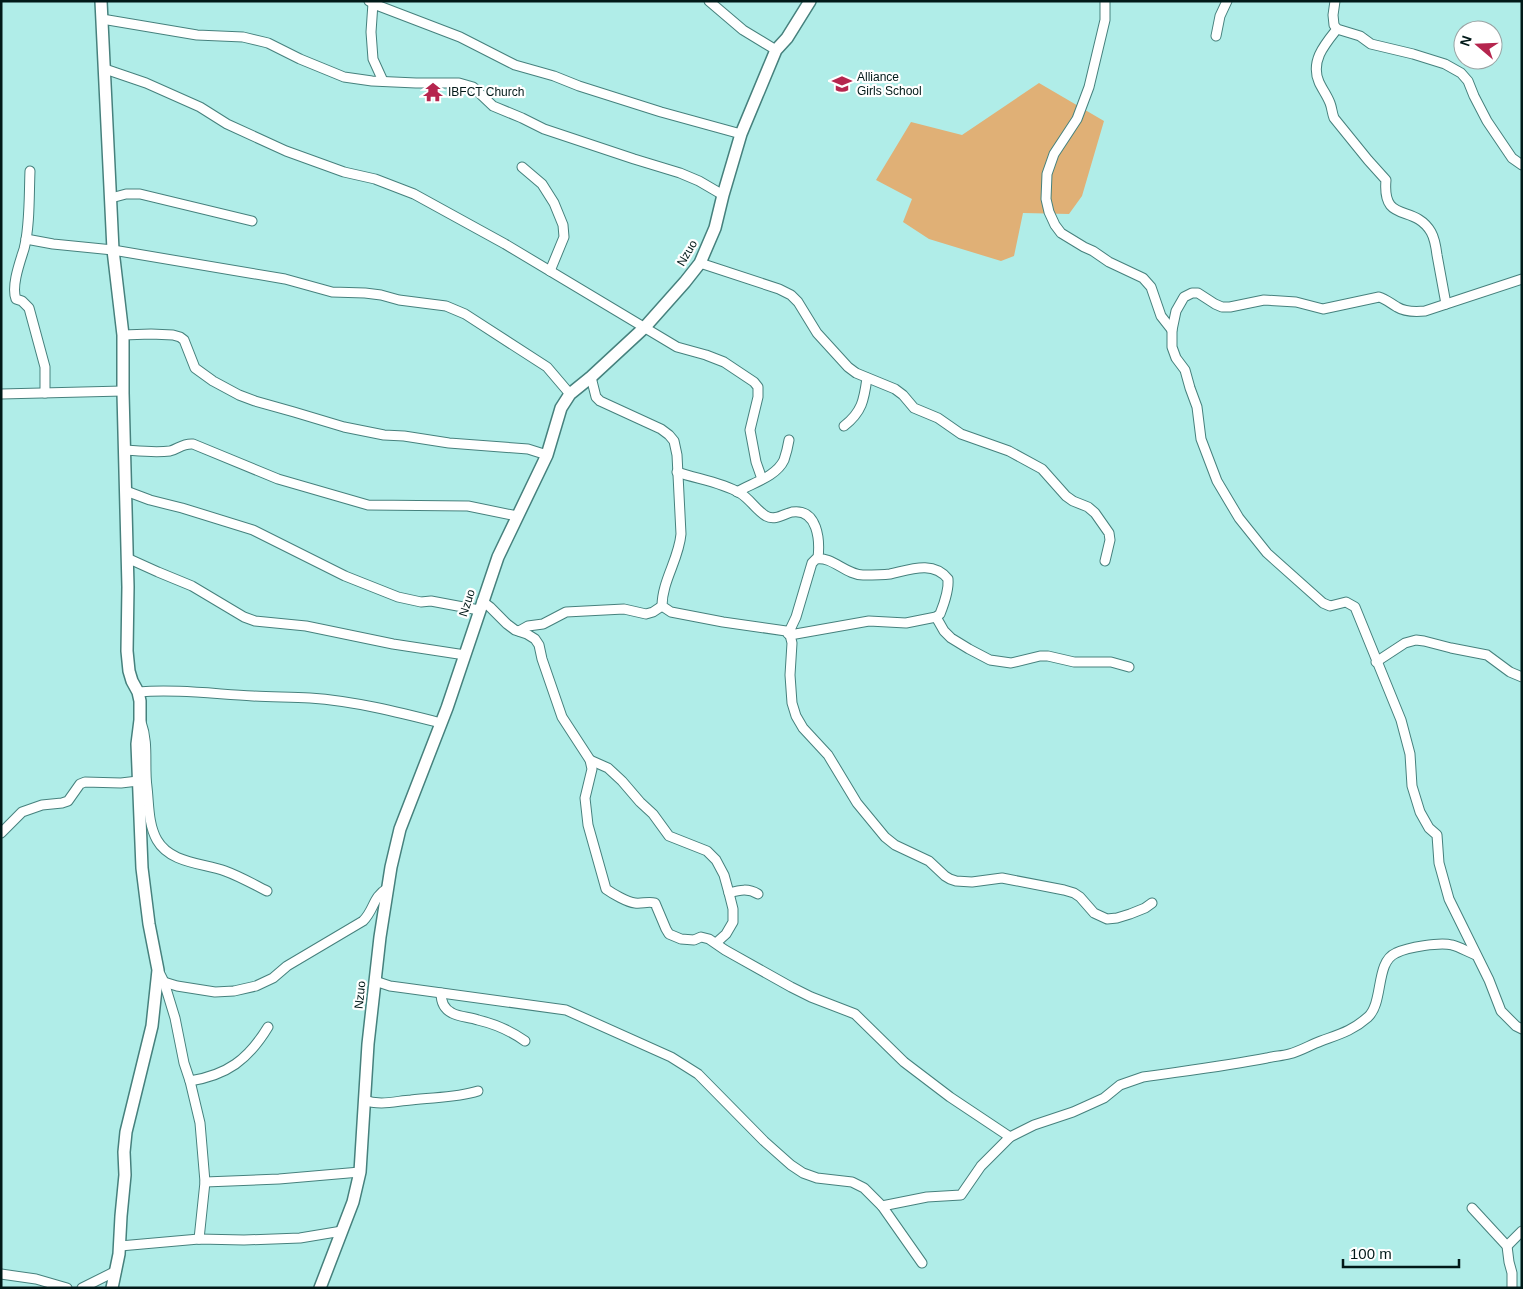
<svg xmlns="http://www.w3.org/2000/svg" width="1523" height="1289" viewBox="0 0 1523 1289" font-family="Helvetica,sans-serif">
<rect width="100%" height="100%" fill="#b0ede8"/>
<!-- green -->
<path fill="#e0b076" d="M1039 83 1104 121 1082 196 1069 214 1023 213 1014 256 1001 261 929 239 903 222 912 199 876 180 911 122 962 135Z"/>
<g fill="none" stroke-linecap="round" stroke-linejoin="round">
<defs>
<g id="minor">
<path d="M369 1 379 6 460 37 515 65 554 76 579 86 661 112 741 134"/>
<path d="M709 1 743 30 776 50"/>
<path d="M1105 1V20L1089 87 1077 119 1054 154 1047 174 1046 199 1049 212 1055 225 1061 233 1084 247 1093 251 1109 262 1143 278 1151 287 1161 316 1172 330"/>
<path d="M1335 1 1333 15 1334 25 1337 29 1360 36 1371 44 1413 54 1445 64 1461 73 1468 81 1474 96 1487 121 1512 158 1522 165"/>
<path d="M373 3 371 32 373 59 383 81"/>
<path d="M102 19 197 35 243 37 268 43 300 59 344 77 372 81 416 83H459L473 87 493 106 522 118 544 129 634 159 680 173 699 181 723 195"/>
<path d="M1337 29C1325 44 1310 61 1319 82 1322 89 1327 95 1330 103 1332 108 1332 113 1334 118L1368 160 1386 180C1382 225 1414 203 1431 232 1435 239 1436 247 1437 255 1440 271 1443 288 1446 304"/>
<path d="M1216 36 1220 16 1227 1"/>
<path d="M105 69 146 83 200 107 227 124 286 151 344 172 375 179 414 194 505 244 677 347 706 355 724 362 754 382 758 387V397L750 430 756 462 762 479"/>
<path d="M522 167 542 184 554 203 563 225 564 237 550 271"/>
<path d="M30 171C29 195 30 227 24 249 20 262 11 286 16 299L22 301 29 308 45 367V393"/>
<path d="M111 198 126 194H140L252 221"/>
<path d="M26 239 53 244 113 250 285 279 332 292 365 293 381 295 399 300 446 306 465 314 547 367 570 394"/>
<path d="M700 263 779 289 791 295 798 302 817 333 848 367 856 373 895 389 903 395 914 408 938 418 961 434 1009 451 1042 469 1066 496 1073 501 1088 507 1095 513 1109 533 1110 540 1105 561"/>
<path d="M1522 279 1425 311C1415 312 1405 312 1397 307 1390 303 1386 299 1379 297L1323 309 1296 302 1264 300 1230 307H1222L1215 304 1198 293H1192L1184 297 1176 311 1172 330V347L1176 358 1185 370 1190 388 1197 407 1201 439 1217 481 1239 518 1267 553 1323 603 1330 606 1346 602 1355 607 1401 720 1410 754 1412 786 1420 812 1429 828 1437 835 1439 863 1449 899 1489 980 1501 1011 1516 1026 1522 1029"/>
<path d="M123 335 151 334 173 335 180 337 184 340 195 368 213 381 239 395 255 401 294 412 344 427 384 435 404 436 449 443 528 449 547 455"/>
<path d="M591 377 596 397 600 401 661 429 669 435 674 441 677 455 681 534C679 559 662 581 662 606L671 612 723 622 786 631 790 635 792 643 790 675 792 703 796 716 803 728 828 755 857 803 885 837 895 845 929 861 945 876 950 879 956 881 972 882 1002 878 1064 890 1074 893 1080 897 1094 913 1107 919 1117 918 1130 914 1145 908 1152 903"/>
<path d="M1 394 123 391"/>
<path d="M844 426C862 412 864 400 867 378"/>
<path d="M125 450C139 451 155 453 170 451 178 449 183 443 193 444L278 479 368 505 468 506 517 516"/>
<path d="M677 472C697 479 721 482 740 493 750 499 756 510 766 516 775 521 784 514 792 512 818 508 820 541 818 558"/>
<path d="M126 491 150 500 182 508 253 530 345 576 398 597 421 602 431 601 479 610"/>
<path d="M737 492C752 483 776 477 784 460 786 454 788 446 789 440"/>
<path d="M127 558 158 572 192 586 244 617 255 621 306 626 393 644 465 655"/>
<path d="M482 601 490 607 507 624 515 630 527 634 535 639 539 645 542 659 562 717 590 760 592 769 585 798 588 825 606 889C613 894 627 902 635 903 642 904 648 901 655 903L666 929 669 934 681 939 694 940 701 937 709 939 725 950 791 987 811 997 855 1014 904 1062 950 1097 1010 1137"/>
<path d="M936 617 944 631 951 638 969 649 990 660 1011 663 1040 656H1048L1074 662H1111L1129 667"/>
<path d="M519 631 528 626 543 624 566 612 624 609 646 614 653 612 662 606"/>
<path d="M788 634 796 617 812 563 816 559C832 556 846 575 863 575 871 575 882 575 890 574 909 570 933 560 948 579 949 590 944 604 940 614L936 617 906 623 869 621 790 635"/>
<path d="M1376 662 1405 643 1416 640 1424 641 1451 648 1487 655 1510 672 1522 677"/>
<path d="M138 692C176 689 214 694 253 696 272 697 291 697 310 698 354 701 398 712 441 723"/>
<path d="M141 722C149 744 144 765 147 787 149 804 148 824 157 840 170 863 202 863 225 871 239 876 253 884 267 891"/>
<path d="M590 760 608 768 622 781 640 802 653 814 669 836 707 851 716 860 724 875 729 893 733 909V922L726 934 716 943"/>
<path d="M1 833 22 812 42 805 62 803 68 801 80 784 85 782 121 783 138 781"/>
<path d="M729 893C740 890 748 888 758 894"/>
<path d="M158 970 164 982 175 1018 184 1063 190 1081 200 1123 205 1182 199 1239"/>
<path d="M375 981 390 986 405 988 566 1010 671 1057 698 1074 764 1141 791 1165 803 1173 817 1178 852 1182 864 1188 882 1206 922 1263"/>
<path d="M164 982 177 986 215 992 234 991 256 986 273 978 287 966 363 921C375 909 372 897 388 888"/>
<path d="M441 993C441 1001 444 1009 452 1013 459 1017 470 1017 478 1020 495 1024 511 1031 525 1041"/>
<path d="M190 1081C227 1075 248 1060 268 1027"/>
<path d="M364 1100C380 1106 396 1101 411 1100 434 1097 456 1098 478 1091"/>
<path d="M205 1182 279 1179 360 1172"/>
<path d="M882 1206 927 1197 961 1195 981 1166 1010 1137 1034 1125 1073 1112 1093 1103 1104 1098 1120 1085 1143 1077C1184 1071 1226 1066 1267 1058 1274 1056 1282 1056 1289 1054 1301 1051 1310 1045 1321 1041 1340 1034 1352 1031 1368 1017 1384 1002 1375 962 1396 953 1408 947 1440 942 1452 945 1458 946 1470 953 1476 955"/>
<path d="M1472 1208 1507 1246 1509 1262 1512 1273V1288"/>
<path d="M120 1246 199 1239 244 1240 300 1238 342 1231"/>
<path d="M1507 1246 1522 1231"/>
<path d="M1 1274 36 1279 67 1288"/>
<path d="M82 1288 116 1271"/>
</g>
<g id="tertiary">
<path d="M101 1 113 250 123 335V393L128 587 127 651 129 671 132 681 138 692 140 701V720L137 744 142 868 149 924 158 970 152 1026 126 1132 124 1152 125 1175 121 1216 119 1254 112 1288"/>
<path d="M320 1288 353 1202 360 1172 368 1044 380 937 391 867 400 829 447 708 498 557 547 455 561 408 570 394 591 377 645 327 685 282 700 263 715 228 723 195 741 134 776 50 787 38 810 1"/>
</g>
</defs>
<!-- minor casing -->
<use href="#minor" stroke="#46817d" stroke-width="11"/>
<!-- tertiary casing -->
<use href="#tertiary" stroke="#46817d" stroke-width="14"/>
<!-- minor -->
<use href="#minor" stroke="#fff" stroke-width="9"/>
<!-- tertiary -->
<use href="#tertiary" stroke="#fff" stroke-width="11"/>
</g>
<!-- icons -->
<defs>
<symbol id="school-bare" viewBox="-9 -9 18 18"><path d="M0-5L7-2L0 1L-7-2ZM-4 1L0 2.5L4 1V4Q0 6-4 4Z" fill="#b5254e" stroke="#fff" stroke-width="2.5" paint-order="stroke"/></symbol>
<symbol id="temple-bare" viewBox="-9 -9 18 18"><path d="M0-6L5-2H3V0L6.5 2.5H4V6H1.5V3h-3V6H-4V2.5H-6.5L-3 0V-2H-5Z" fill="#b5254e" stroke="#fff" stroke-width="2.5" paint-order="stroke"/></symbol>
</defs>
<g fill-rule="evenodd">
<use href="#school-bare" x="828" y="70" width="28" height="28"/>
<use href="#temple-bare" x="419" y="78" width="28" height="28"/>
</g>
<g text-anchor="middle" stroke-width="4.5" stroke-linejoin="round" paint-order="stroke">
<!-- poi labels -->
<g font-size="12" fill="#011918" stroke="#fff" text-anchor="start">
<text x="857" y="81">Alliance<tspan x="857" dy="14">Girls School</tspan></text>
<text x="448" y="96">IBFCT Church</text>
</g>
<!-- street labels -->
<g font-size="12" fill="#011918" stroke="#fff">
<text transform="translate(687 253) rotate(-60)" y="4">Nzuo</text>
<text transform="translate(467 603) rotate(-72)" y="4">Nzuo</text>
<text transform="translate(360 995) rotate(-84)" y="4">Nzuo</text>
</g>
</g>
<!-- border -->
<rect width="1523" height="1289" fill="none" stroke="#011918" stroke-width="5"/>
<!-- north arrow -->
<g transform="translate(1478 45) rotate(289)"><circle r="24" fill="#ffffff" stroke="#99a3a3"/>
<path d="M0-4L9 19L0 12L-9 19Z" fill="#b5254e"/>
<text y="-8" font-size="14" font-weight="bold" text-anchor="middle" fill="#011918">N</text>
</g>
<!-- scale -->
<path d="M1343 1259v8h116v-8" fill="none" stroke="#011918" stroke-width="2.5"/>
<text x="1350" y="1259" font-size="15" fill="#011918" stroke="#ffffff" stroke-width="4" paint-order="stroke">100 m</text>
</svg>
